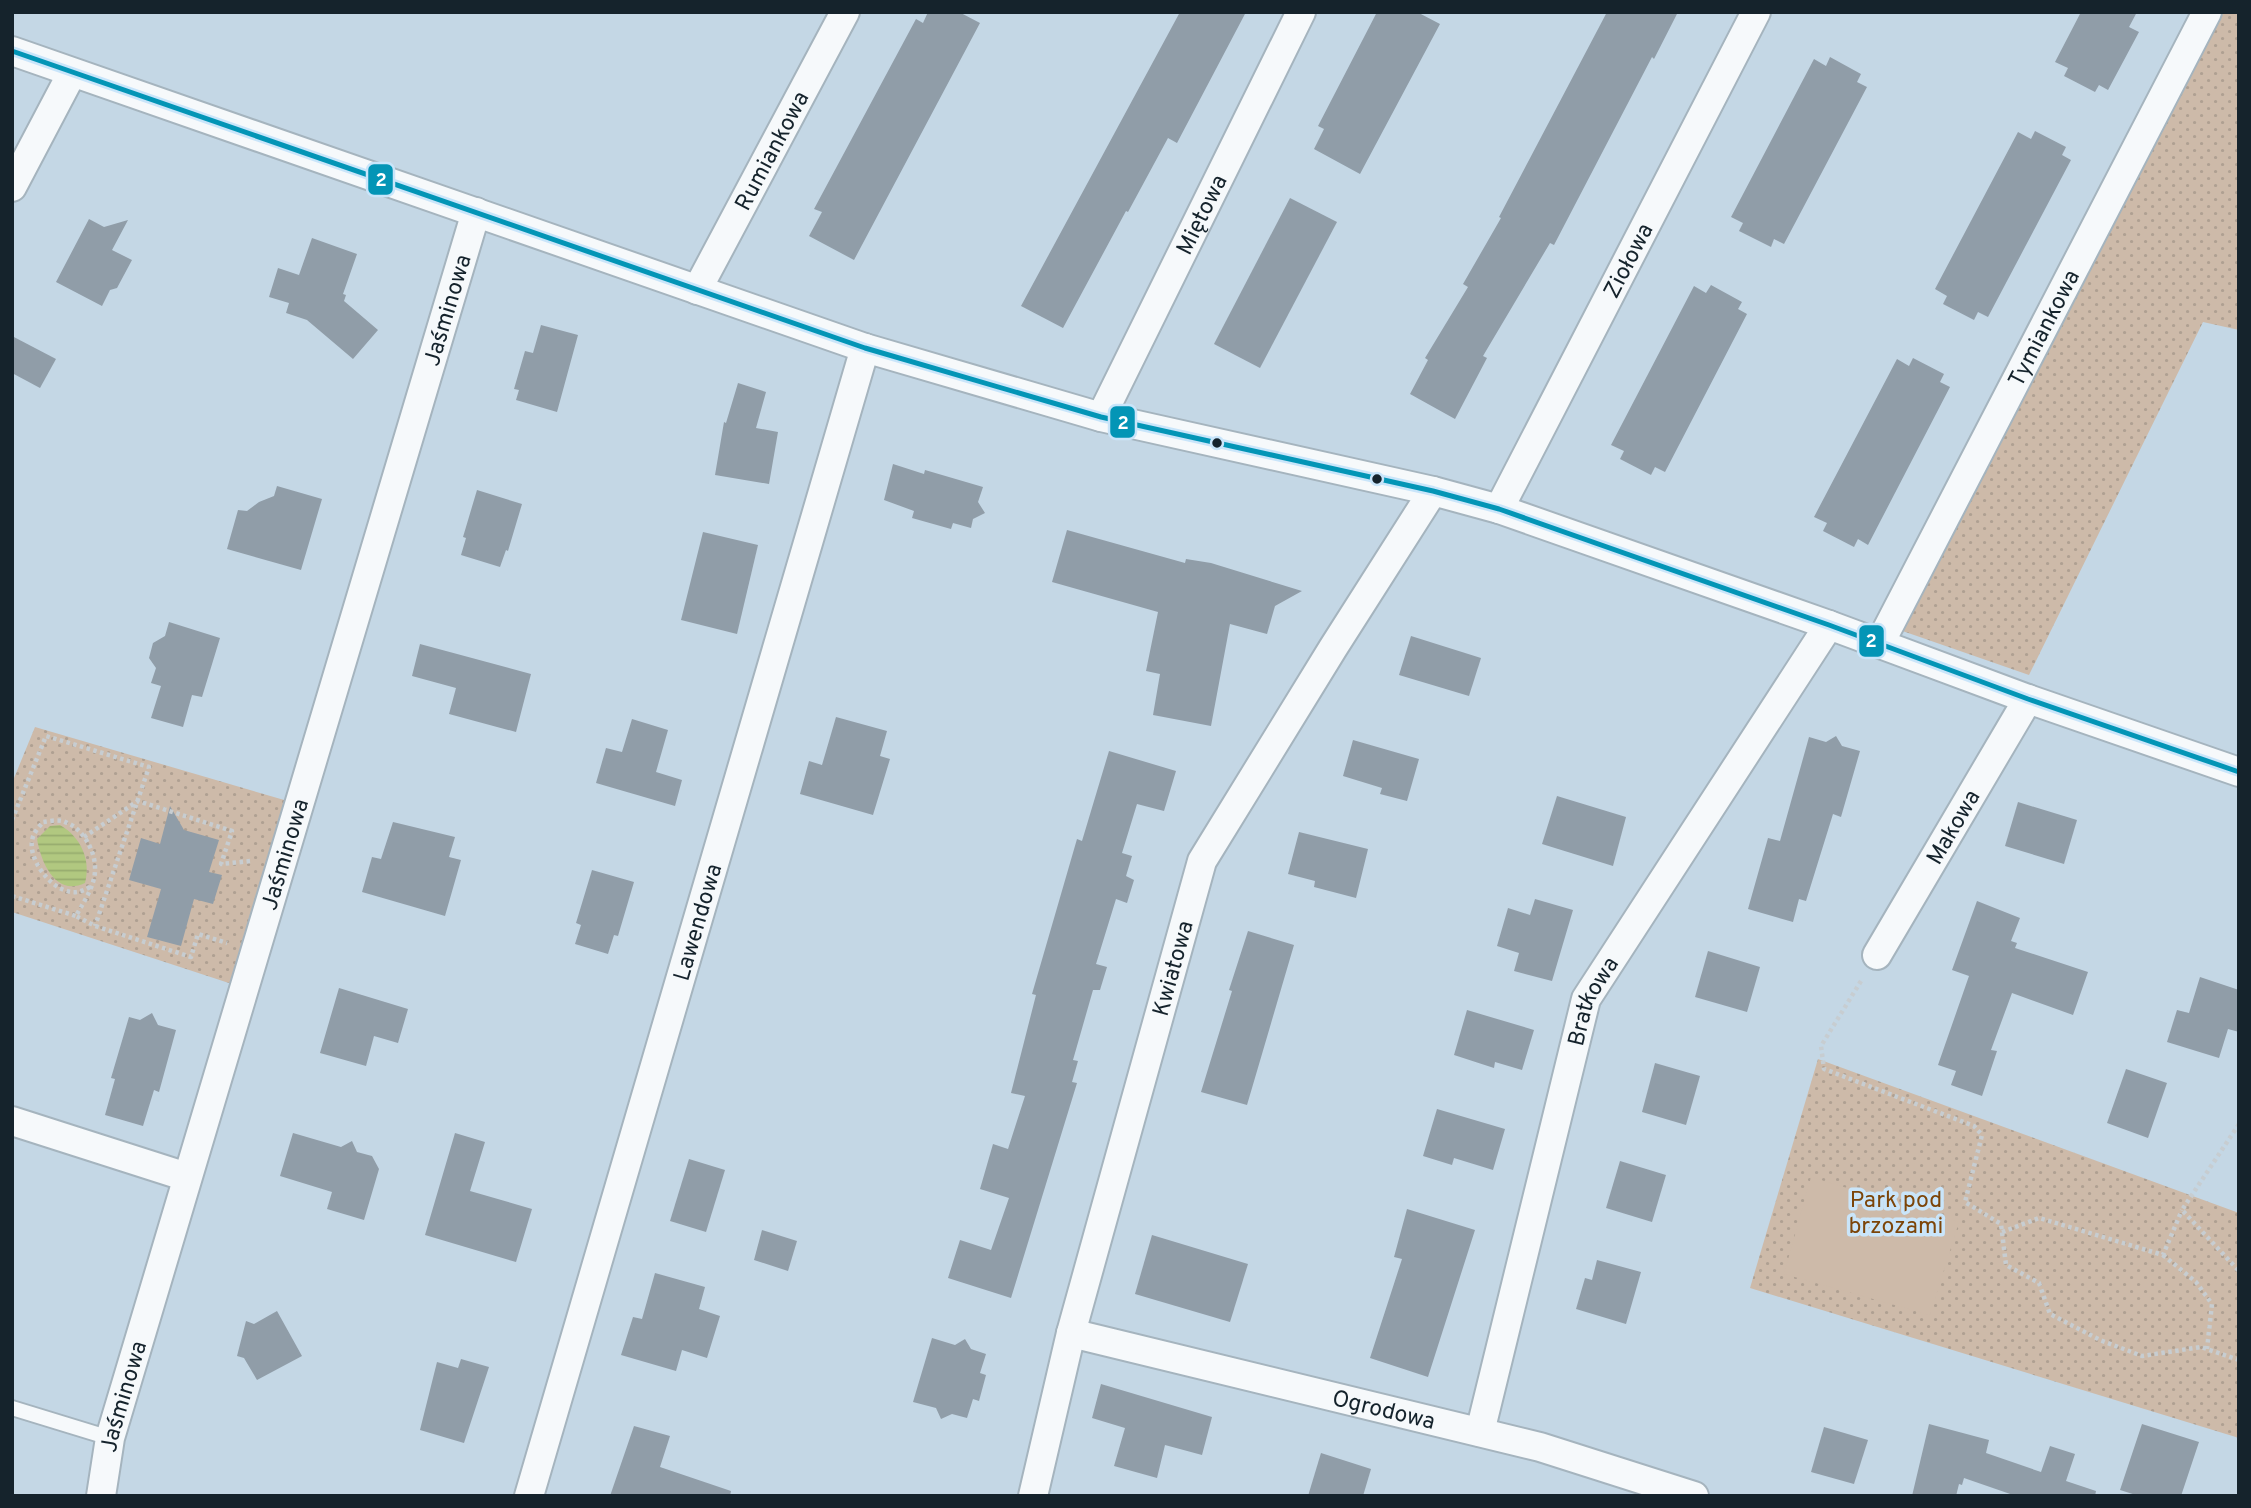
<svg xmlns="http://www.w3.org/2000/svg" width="2251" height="1508" viewBox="0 0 2251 1508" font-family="Overpass,sans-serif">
<defs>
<pattern id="grass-dots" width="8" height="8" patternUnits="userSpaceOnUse" patternTransform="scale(1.75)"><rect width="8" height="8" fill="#cdbaa9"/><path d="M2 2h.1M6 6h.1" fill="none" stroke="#afa092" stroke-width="1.8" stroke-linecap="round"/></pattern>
<pattern id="water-rules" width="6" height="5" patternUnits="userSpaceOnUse" patternTransform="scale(1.75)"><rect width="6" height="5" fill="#b1c880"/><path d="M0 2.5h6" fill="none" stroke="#97ac6f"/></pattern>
</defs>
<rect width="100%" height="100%" fill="#c4d7e5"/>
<!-- grass -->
<g fill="url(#grass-dots)">
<path d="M2208 12H2239V330L2203 322 2029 675 1891 627Z"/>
<path d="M35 727 291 802 235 985 12 912V783Z"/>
<path d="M1818 1059 2239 1213V1438L1750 1288Z"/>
</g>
<!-- pitch -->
<path fill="#cdbaa9" d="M1811 1177 1959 1222 1930 1315 1784 1274Z"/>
<!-- water -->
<path fill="url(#water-rules)" d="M60 825C81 837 91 860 85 883 55 897 41 862 37 839L50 826Z"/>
<!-- building -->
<g fill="#909da8">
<path d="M928 12H959L980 23 854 260 809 236 822 212 814 209 916 19 923 23Z"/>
<path d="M1180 12H1246L1177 143 1168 138 1128 212 1126 211 1063 328 1021 306Z"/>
<path d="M1377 12H1417L1440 24 1360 174 1314 149 1324 129 1318 126Z"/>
<path d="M1607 12H1678L1654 59 1652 57 1554 245 1550 243 1483 356 1487 358 1455 419 1410 394 1428 360 1425 358 1468 287 1463 284 1501 218 1499 217Z"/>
<path d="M2081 12H2137L2129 27 2139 32 2108 90 2099 85 2095 92 2064 76 2068 68 2055 62Z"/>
<path d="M1830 57 1861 74 1857 82 1867 87 1784 244 1774 239 1771 247 1739 231 1743 223 1731 217 1814 59 1826 66Z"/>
<path d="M2035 131 2066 147 2062 155 2071 160 1988 317 1978 312 1974 320 1943 304 1947 296 1935 289 2018 132 2031 139Z"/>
<path d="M1290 198 1337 222 1260 368 1214 344Z"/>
<path d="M89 219 104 227 128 220 112 250 132 260 117 288 110 290 102 306 56 282Z"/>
<path d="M312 238 357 254 343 294 346 295 344 301 378 330 353 359 307 320 286 313 289 303 269 297 278 268 299 275Z"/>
<path d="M1711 285 1742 302 1738 309 1747 314 1665 472 1655 467 1651 475 1620 459 1624 451 1611 445 1694 286 1706 293Z"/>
<path d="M541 325 578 335 557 412 516 400 519 390 514 389 525 351 533 353Z"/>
<path d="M12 336 56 359 40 388 12 373Z"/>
<path d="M1913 358 1944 374 1940 382 1950 387 1868 545 1858 539 1854 547 1823 531 1827 523 1814 517 1897 359 1909 366Z"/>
<path d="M738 383 766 392 756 428 778 432 769 484 715 475 724 422 726 423Z"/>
<path d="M893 464 924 474 925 470 983 487 978 502 985 513 973 519 971 528 953 523 951 529 912 518 914 511 884 500Z"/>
<path d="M277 486 322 499 301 570 227 549 238 510 247 511 259 502 274 496Z"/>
<path d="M477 490 522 504 508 551 506 550 500 567 461 555 466 538 463 537Z"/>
<path d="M1067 530 1185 563 1186 559 1211 563 1302 591 1275 606 1267 634 1230 624 1211 726 1153 715 1160 674 1146 671 1158 612 1052 582Z"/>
<path d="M703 532 758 545 737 634 681 620Z"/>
<path d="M169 622 220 638 202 697 192 695 183 727 151 718 161 686 151 683 156 668 149 658 153 643 165 636Z"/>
<path d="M1411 636 1481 658 1469 696 1399 675Z"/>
<path d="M420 644 531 674 516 732 449 714 456 688 412 676Z"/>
<path d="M836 717 887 731 880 756 890 759 873 815 800 794 809 761 822 765Z"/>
<path d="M632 719 668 730 656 772 682 780 675 806 596 783 606 748 622 752Z"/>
<path d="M1836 736 1842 746 1860 751 1841 817 1833 814 1806 901 1799 899 1793 922 1748 909 1768 838 1780 841 1809 737 1826 742Z"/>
<path d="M1353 740 1419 759 1407 801 1380 794 1382 788 1343 776Z"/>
<path d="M1109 751 1176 771 1164 811 1137 804 1122 853 1132 856 1126 876 1134 880 1127 903 1116 899 1096 964 1107 967 1100 990H1093L1073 1060 1078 1061 1072 1082 1077 1083 1011 1298 948 1278 960 1240 991 1250 1009 1198 980 1189 993 1144 1008 1149 1025 1096 1011 1093 1036 995 1032 994 1077 839 1082 841Z"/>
<path d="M1557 796 1626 817 1613 866 1542 844Z"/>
<path d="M2018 802 2077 820 2064 864 2005 846Z"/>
<path d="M170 806 184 830 219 840 209 872 222 875 213 904 194 899 181 946 147 937 161 889 129 880 141 838 160 844Z"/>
<path d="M393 822 455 837 449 857 461 860 445 916 362 892 372 857 381 859Z"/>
<path d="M1299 832 1368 849 1356 898 1314 887 1315 881 1288 874Z"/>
<path d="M592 870 634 882 618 936 614 935 608 954 575 944 581 925 576 923Z"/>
<path d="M1535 899 1573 910 1552 981 1514 971 1519 953 1497 946 1508 908 1530 915Z"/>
<path d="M1977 901 2020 918 2011 941 2017 943 2015 948 2088 972 2073 1015 2012 993 1991 1050 1997 1051 1982 1096 1951 1085 1956 1071 1938 1065 1969 976 1952 970Z"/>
<path d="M1248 931 1294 945 1247 1105 1201 1092 1232 991 1229 990Z"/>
<path d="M1708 951 1760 967 1747 1012 1695 997Z"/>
<path d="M2200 977 2239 990V1032L2228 1029 2219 1058 2167 1042 2177 1010 2189 1013Z"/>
<path d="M339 988 408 1009 398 1043 374 1036 366 1066 320 1053Z"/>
<path d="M1467 1010 1534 1030 1522 1070 1495 1062 1494 1068 1454 1055Z"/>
<path d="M152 1013 158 1025 176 1030 159 1092 154 1090 143 1126 105 1115 115 1079 111 1078 129 1017 140 1020Z"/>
<path d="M1655 1063 1700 1076 1686 1125 1642 1112Z"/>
<path d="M2126 1069 2167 1083 2148 1138 2107 1123Z"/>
<path d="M1437 1109 1505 1129 1493 1170 1454 1158 1452 1165 1423 1156Z"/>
<path d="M293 1133 341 1147 352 1141 357 1152 372 1156 379 1169 364 1220 327 1209 332 1192 280 1176Z"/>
<path d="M455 1133 485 1142 470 1191 532 1209 516 1262 425 1235Z"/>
<path d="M689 1159 725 1170 706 1232 670 1221Z"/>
<path d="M1620 1161 1666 1175 1652 1222 1606 1208Z"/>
<path d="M1407 1209 1475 1230 1428 1377 1370 1358 1402 1259 1394 1257Z"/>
<path d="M762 1230 797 1241 788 1271 754 1260Z"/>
<path d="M1152 1235 1248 1264 1230 1322 1135 1294Z"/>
<path d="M1597 1260 1641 1272 1626 1324 1576 1309 1585 1278 1592 1280Z"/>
<path d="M655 1273 705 1287 699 1309 720 1316 707 1358 682 1350 676 1371 621 1355 633 1317 642 1319Z"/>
<path d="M277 1311 302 1356 257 1380 244 1358 237 1356 246 1321 254 1324Z"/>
<path d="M932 1338 955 1345 965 1339 971 1349 986 1354 980 1373 986 1375 979 1401 973 1399 967 1418 952 1414 941 1419 936 1408 913 1402Z"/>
<path d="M461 1359 489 1367 464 1443 420 1430 437 1362 458 1368Z"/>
<path d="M1101 1384 1212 1417 1202 1455 1165 1445 1157 1478 1114 1466 1125 1428 1092 1418Z"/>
<path d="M1929 1424 1989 1440 1986 1453 2041 1472 2050 1446 2075 1454 2066 1481 2096 1491 2095 1496H2016L1964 1478 1962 1485 1959 1484 1956 1496H1912Z"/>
<path d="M2142 1424 2199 1442 2181 1496H2139L2120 1490Z"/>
<path d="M634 1426 670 1436 660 1467 731 1491 730 1496H610Z"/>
<path d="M1824 1427 1868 1440 1854 1484 1811 1472Z"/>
<path d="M1321 1453 1371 1469 1363 1496H1308Z"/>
</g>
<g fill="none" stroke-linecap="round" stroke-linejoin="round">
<defs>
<path id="lane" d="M12 1408 110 1438"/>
<g id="street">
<path d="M12 51 865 348 1101 417 1433 491 1499 509 1829 625 2028 699 2239 772"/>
<path d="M12 187 72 73"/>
<path id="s1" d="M697 290 845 12"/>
<path id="s2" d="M1101 417 1301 12"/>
<path id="s3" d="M1499 509 1756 12"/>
<path id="s4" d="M1880 643 2207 12"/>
<path id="s5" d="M1877 955 2028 699"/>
<path d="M12 1121 187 1177"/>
<path id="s6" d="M1071 1333 1540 1447 1694 1496"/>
<path id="s7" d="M1480 1432 1586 999 1829 625"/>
<path id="s8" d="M101 1496 110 1438 476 212"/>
<path id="s9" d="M529 1496 865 348"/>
<path id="s10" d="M1033 1496 1071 1333 1202 861 1333 648 1433 491"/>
</g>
</defs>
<!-- lane casing -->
<use href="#lane" stroke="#a5b4be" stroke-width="18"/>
<!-- street casing -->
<use href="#street" stroke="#a5b4be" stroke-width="32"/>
<!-- path -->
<g stroke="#c7cdd1" stroke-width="4.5" stroke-dasharray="3.5 3.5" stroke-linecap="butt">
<path d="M12 820 46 736 149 767 95 926"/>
<path d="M84 837 138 801 232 831 221 864 251 861"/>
<path d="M90 887C81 892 74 894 64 890 47 884 29 858 32 841 33 833 39 827 43 822 50 821 59 819 65 822 83 828 96 852 95 870 95 886 83 903 76 916L95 926 191 957 198 934 227 943"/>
<path d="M12 896 76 916"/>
<path d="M1861 981 1821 1046 1824 1069 1974 1126 1982 1135 1965 1202 2001 1224 2006 1265 2039 1283 2050 1314 2100 1340 2142 1356 2201 1347 2239 1360"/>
<path d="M2239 1124 2182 1210 2239 1271"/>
<path d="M2002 1232 2039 1218 2163 1255 2182 1210"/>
<path d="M2163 1255 2196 1282 2212 1304 2207 1349"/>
</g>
<!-- lane -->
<use href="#lane" stroke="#f6f9fb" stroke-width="14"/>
<!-- street -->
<use href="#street" stroke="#f6f9fb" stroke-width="28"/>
<defs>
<path id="bus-1" d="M12 51 865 348 1101 417 1433 491 1499 509 1829 625 2028 699 2239 772"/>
</defs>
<!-- bus-1 casing -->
<use href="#bus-1" stroke="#c9e5fa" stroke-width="10"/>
<!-- bus-1 -->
<use href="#bus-1" stroke="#0395b6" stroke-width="5"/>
</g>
<!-- markers -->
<g fill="#15232c" stroke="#c9e5fa" stroke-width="2.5">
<circle cx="1217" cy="443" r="6"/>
<circle cx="1377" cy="479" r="6"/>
</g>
<g text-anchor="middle" stroke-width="7" stroke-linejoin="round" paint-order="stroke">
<!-- street labels -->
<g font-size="23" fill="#15232c" stroke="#c9e5fa">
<text dy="8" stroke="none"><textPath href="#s1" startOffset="158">Rumiankowa</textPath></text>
<text dy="8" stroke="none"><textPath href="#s2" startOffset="226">Miętowa</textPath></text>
<text dy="8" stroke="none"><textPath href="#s3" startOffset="280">Ziołowa</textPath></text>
<text dy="8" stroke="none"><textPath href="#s8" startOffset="1236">Jaśminowa</textPath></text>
<text dy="8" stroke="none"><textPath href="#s4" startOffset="355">Tymiankowa</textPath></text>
<text dy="8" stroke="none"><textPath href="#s5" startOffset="149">Makowa</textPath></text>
<text dy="8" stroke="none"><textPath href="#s8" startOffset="668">Jaśminowa</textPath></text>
<text dy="8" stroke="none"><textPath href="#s9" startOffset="598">Lawendowa</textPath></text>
<text dy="8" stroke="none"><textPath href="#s10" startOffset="546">Kwiatowa</textPath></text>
<text dy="8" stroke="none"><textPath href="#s7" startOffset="446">Bratkowa</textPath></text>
<text dy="8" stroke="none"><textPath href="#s8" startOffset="102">Jaśminowa</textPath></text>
<text dy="8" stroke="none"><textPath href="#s6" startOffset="322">Ogrodowa</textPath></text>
</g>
<!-- park labels -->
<g font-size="23" fill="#7c4509" stroke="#c9e5fa">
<text x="1896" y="1207">Park pod<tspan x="1896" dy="26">brzozami</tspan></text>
</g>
</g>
<g stroke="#c9e5fa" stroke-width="2.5">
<rect x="367" y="163" width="27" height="33" rx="7" fill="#0395b6"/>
<rect x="1109" y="405" width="27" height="34" rx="7" fill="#0395b6"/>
<rect x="1858" y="624" width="27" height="34" rx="7" fill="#0395b6"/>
</g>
<g font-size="19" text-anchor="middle" font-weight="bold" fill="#fff">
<text x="381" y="186">2</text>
<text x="1123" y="429">2</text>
<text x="1871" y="647">2</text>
</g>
<!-- border -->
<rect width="2251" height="1508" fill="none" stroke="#15232c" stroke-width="28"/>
</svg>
